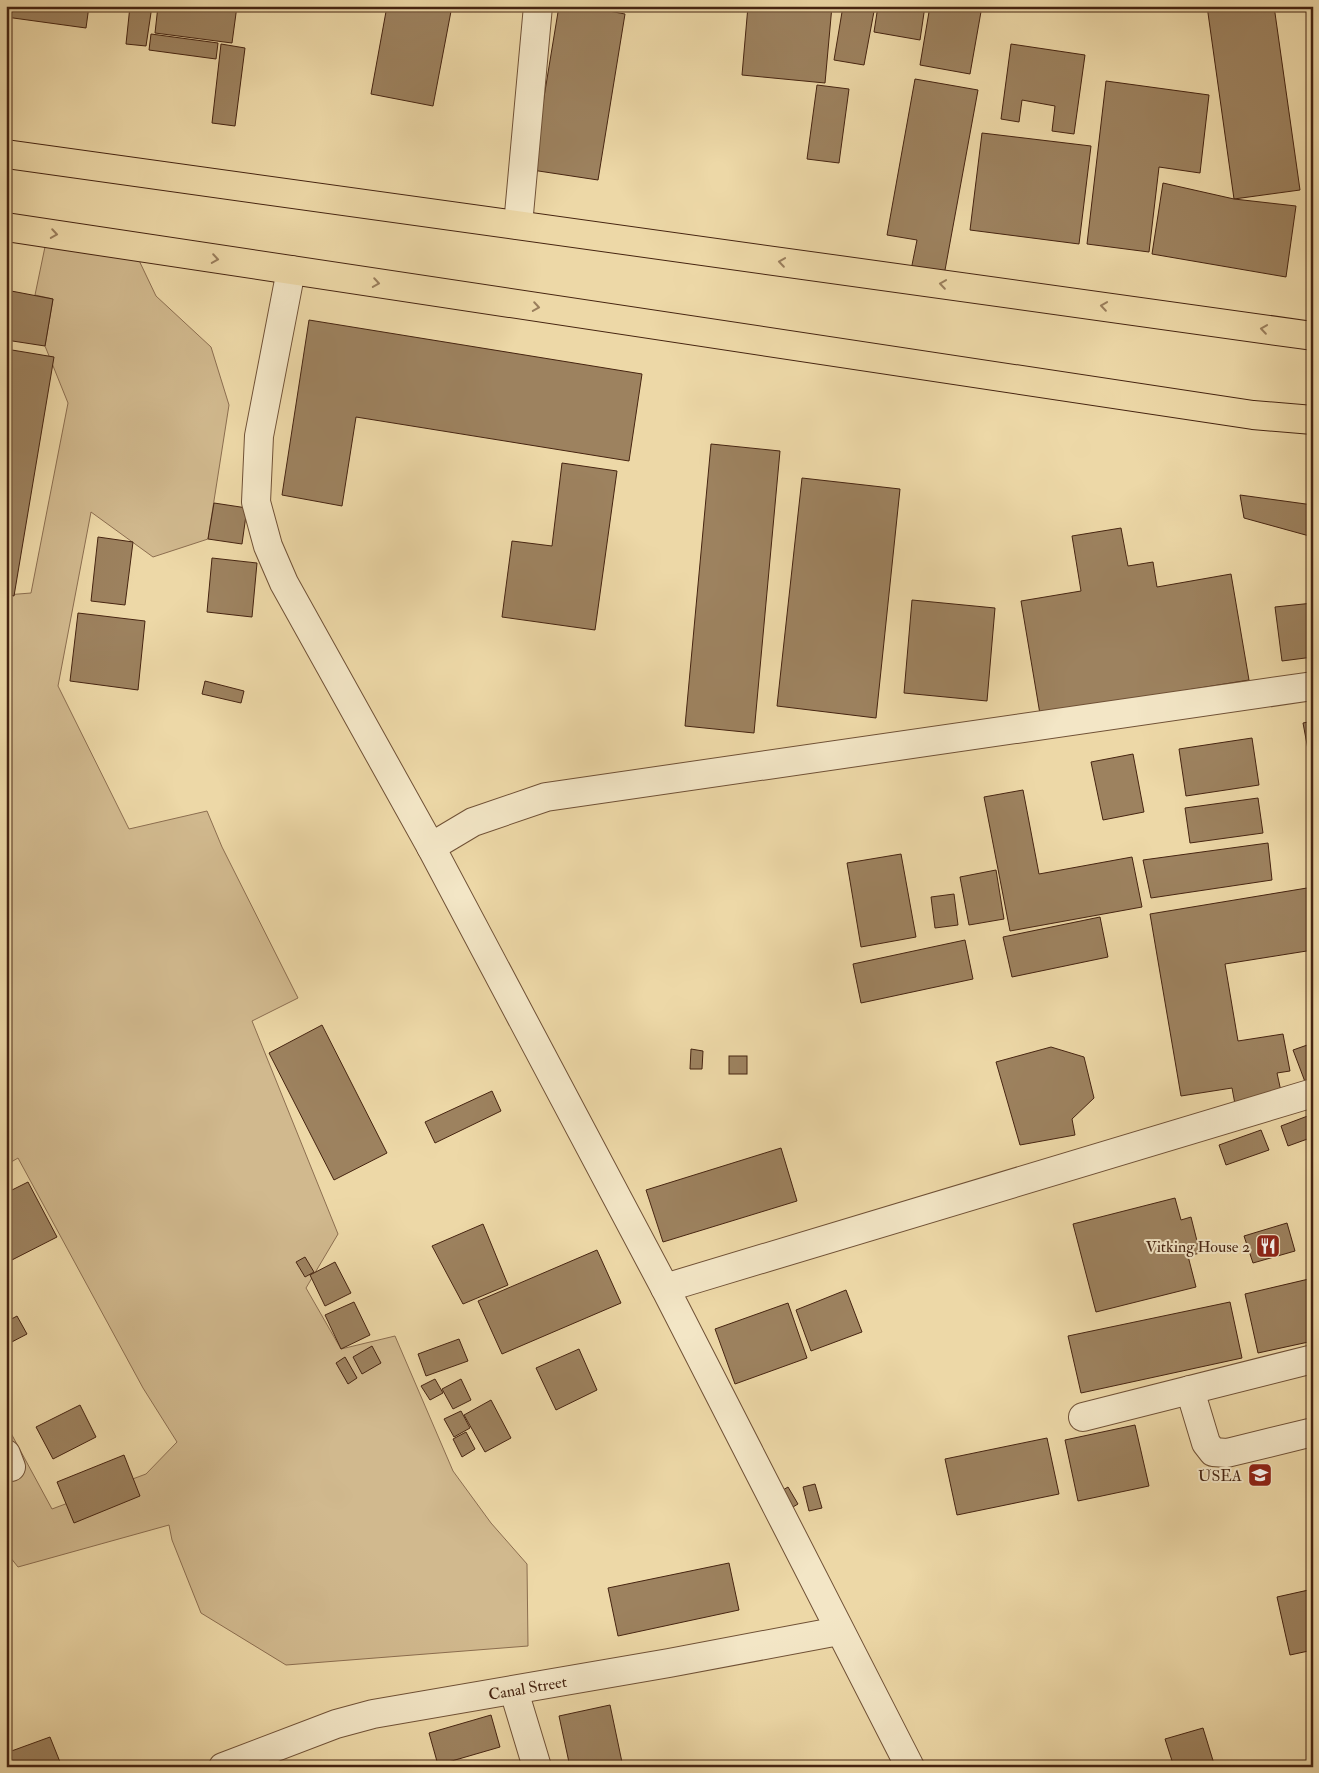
<svg xmlns="http://www.w3.org/2000/svg" width="1319" height="1773" viewBox="0 0 1319 1773" font-family="'IM FELL Double Pica',serif">
<rect width="100%" height="100%" fill="#edd8a7"/>
<filter id="stains"><feTurbulence type="fractalNoise" baseFrequency=".004" numOctaves="4"/><feColorMatrix values="0 0 0 0 .2 0 0 0 0 .09 0 0 0 0 .02 0 0 0 .5 -.17"/></filter>
<radialGradient id="worn" r=".72"><stop offset=".6" stop-color="#630" stop-opacity="0"/><stop offset="1" stop-color="#630" stop-opacity=".3"/></radialGradient>
<!-- green -->
<path fill="#d1b98e" stroke="#8c6e50" d="M46 242 135 252 156 296 211 347 229 405 208 539 153 557 91 512 58 686 129 829 207 811 222 847 298 998 252 1021 338 1234 306 1288 341 1349 395 1336 453 1471 491 1523 527 1564 528 1646 286 1665 201 1613 172 1540 169 1525 18 1567 6 1552V1424L52 1509 146 1474 177 1442 143 1388 18 1158 6 1165V595L31 593 68 403 45 346 53 299 35 295Z"/>
<!-- building -->
<g fill="#9d825f" stroke="#462411">
<path d="M6 6H89L86 28 6 17Z"/>
<path d="M130 6H152L146 46 126 44Z"/>
<path d="M158 6H237L232 43 155 33Z"/>
<path d="M387 6H452L433 106 371 94Z"/>
<path d="M559 6H582L625 14 598 180 532 170Z"/>
<path d="M748 6H832L825 83 742 75Z"/>
<path d="M843 6H875L864 65 834 60Z"/>
<path d="M878 6H925L920 40 874 32Z"/>
<path d="M930 6H982L970 74 920 65Z"/>
<path d="M1036 6H1111V11Z"/>
<path d="M1207 6H1274L1300 190 1234 199Z"/>
<path d="M151 34 218 43 216 59 149 50Z"/>
<path d="M221 44 245 48 235 126 212 123Z"/>
<path d="M1011 44 1085 55 1074 134 1052 131 1055 106 1022 100 1019 122 1001 119Z"/>
<path d="M915 79 978 90 943 281 910 275 917 240 887 235Z"/>
<path d="M1106 81 1209 95 1200 173 1159 167 1149 252 1087 244Z"/>
<path d="M817 85 849 89 839 163 807 159Z"/>
<path d="M982 133 1091 146 1079 244 970 230Z"/>
<path d="M1163 183 1234 199 1296 206 1286 277 1152 254Z"/>
<path d="M6 290 53 299 45 346 6 340Z"/>
<path d="M309 320 642 374 629 461 356 417 342 506 282 495Z"/>
<path d="M6 349 54 357 14 596 6 594Z"/>
<path d="M711 444 780 451 754 733 685 726Z"/>
<path d="M562 463 617 471 595 630 502 617 512 541 552 546Z"/>
<path d="M802 478 900 489 876 718 777 706Z"/>
<path d="M1240 495 1313 505V537L1244 518Z"/>
<path d="M214 503 247 508 242 544 208 539Z"/>
<path d="M1121 528 1128 566 1153 562 1157 587 1231 574 1249 680 1040 714 1021 601 1081 591 1072 536Z"/>
<path d="M98 537 133 542 125 605 91 601Z"/>
<path d="M212 558 257 563 252 617 207 612Z"/>
<path d="M912 600 995 608 987 701 904 693Z"/>
<path d="M1313 603V657L1282 661 1275 607Z"/>
<path d="M78 613 145 621 138 690 70 681Z"/>
<path d="M205 681 244 691 241 703 202 694Z"/>
<path d="M1313 721V755H1309L1303 723Z"/>
<path d="M1252 738 1259 785 1186 796 1179 749Z"/>
<path d="M1133 754 1144 812 1103 820 1091 762Z"/>
<path d="M1023 790 1039 874 1132 857 1142 907 1010 931 984 797Z"/>
<path d="M1258 798 1263 833 1190 843 1185 808Z"/>
<path d="M1268 843 1272 880 1151 898 1143 860Z"/>
<path d="M901 854 916 937 861 947 847 863Z"/>
<path d="M996 870 1004 919 969 925 960 877Z"/>
<path d="M1313 887V950L1225 964 1238 1041 1283 1034 1290 1071 1277 1073 1282 1096 1235 1104 1232 1088 1181 1096 1150 914Z"/>
<path d="M954 894 958 925 935 928 931 897Z"/>
<path d="M1100 917 1108 957 1012 977 1003 937Z"/>
<path d="M965 940 973 979 861 1003 853 964Z"/>
<path d="M322 1025 387 1153 334 1180 269 1053Z"/>
<path d="M1313 1043V1085L1307 1087 1293 1050Z"/>
<path d="M1051 1047 1084 1057 1094 1098 1072 1119 1075 1135 1020 1145 996 1062Z"/>
<path d="M691 1049 703 1051 702 1069H690Z"/>
<rect x="729" y="1056" width="18" height="18"/>
<path d="M492 1091 501 1111 435 1143 425 1122Z"/>
<path d="M1313 1114V1137L1288 1146 1281 1126Z"/>
<path d="M1261 1130 1269 1150 1226 1165 1219 1145Z"/>
<path d="M781 1148 797 1201 663 1242 646 1190Z"/>
<path d="M28 1182 57 1237 6 1263V1193Z"/>
<path d="M1175 1198 1181 1220 1191 1217 1200 1253 1188 1256 1196 1287 1096 1312 1073 1224Z"/>
<path d="M1287 1223 1295 1251 1253 1263 1244 1236Z"/>
<path d="M483 1224 508 1285 463 1304 432 1246Z"/>
<path d="M597 1250 621 1303 502 1354 478 1301Z"/>
<path d="M305 1257 314 1272 305 1277 296 1262Z"/>
<path d="M335 1262 351 1293 325 1306 310 1275Z"/>
<path d="M1313 1278V1341L1258 1353 1245 1294Z"/>
<path d="M846 1290 862 1332 811 1351 796 1310Z"/>
<path d="M354 1302 370 1335 341 1349 325 1315Z"/>
<path d="M1230 1302 1242 1358 1081 1393 1068 1336Z"/>
<path d="M788 1303 807 1358 735 1384 715 1329Z"/>
<path d="M17 1316 27 1334 6 1345V1322Z"/>
<path d="M459 1339 468 1361 426 1376 418 1354Z"/>
<path d="M372 1346 381 1363 362 1374 353 1357Z"/>
<path d="M579 1349 597 1390 556 1410 536 1368Z"/>
<path d="M345 1357 357 1378 348 1384 336 1363Z"/>
<path d="M435 1379 443 1393 430 1400 421 1386Z"/>
<path d="M461 1379 471 1400 453 1409 442 1389Z"/>
<path d="M491 1400 511 1438 485 1452 464 1415Z"/>
<path d="M80 1405 96 1437 53 1459 36 1427Z"/>
<path d="M461 1411 470 1428 454 1437 444 1419Z"/>
<path d="M1135 1425 1149 1486 1078 1501 1065 1440Z"/>
<path d="M466 1432 475 1449 462 1457 453 1439Z"/>
<path d="M1047 1438 1059 1494 957 1515 945 1459Z"/>
<path d="M124 1455 140 1496 74 1523 57 1482Z"/>
<path d="M815 1484 822 1508 809 1511 803 1487Z"/>
<path d="M788 1487 798 1504 783 1513 773 1496Z"/>
<path d="M729 1563 739 1610 618 1636 608 1588Z"/>
<path d="M1313 1589V1650L1290 1655 1277 1597Z"/>
<path d="M610 1705 623 1767H570L559 1716Z"/>
<path d="M491 1715 500 1747 438 1765 429 1733Z"/>
<path d="M1203 1728 1215 1767H1174L1165 1739Z"/>
<path d="M50 1737 62 1767H6V1753Z"/>
</g>
<g fill="none" stroke-linecap="round" stroke-linejoin="round">
<defs>
<g id="minor">
<path d="M518 225 538 6"/>
<path d="M291 270 259 436 256 502 268 546 284 583 431 847 665 1288 910 1767"/>
<path d="M431 847 473 822 546 797 1313 686"/>
<path d="M665 1288 1313 1093"/>
<path d="M1190 1390 1206 1443 1213 1452 1227 1453 1313 1432"/>
<path d="M1083 1417 1313 1359"/>
<path d="M6 1454 11 1467"/>
<path d="M514 1691 537 1767"/>
<path id="s1" d="M223 1767 336 1724 373 1714 669 1663 839 1631"/>
</g>
<g id="major">
<path d="M6 154 1313 336"/>
<path d="M6 227 1253 415 1313 420"/>
</g>
</defs>
<!-- minor casing -->
<use href="#minor" stroke="#705136" stroke-width="30"/>
<!-- major casing -->
<use href="#major" stroke="#462411" stroke-width="30"/>
<!-- minor -->
<use href="#minor" stroke="#f3e6c6" stroke-width="28"/>
<!-- major -->
<use href="#major" stroke="#edd8a7" stroke-width="28"/>
</g>
<!-- one-way arrows -->
<defs><path id="oneway-chevron" d="M-2-3.5L2.5 0L-2 3.5" fill="none" stroke-width="1.6" stroke-linecap="round" stroke-linejoin="round" transform="scale(1.25)"/></defs>
<g stroke="#9a7e5c">
<use href="#oneway-chevron" transform="translate(54 234) rotate(9)"/>
<use href="#oneway-chevron" transform="translate(215 259) rotate(9)"/>
<use href="#oneway-chevron" transform="translate(782 262) rotate(-172)"/>
<use href="#oneway-chevron" transform="translate(376 283) rotate(9)"/>
<use href="#oneway-chevron" transform="translate(943 284) rotate(-172)"/>
<use href="#oneway-chevron" transform="translate(1104 306) rotate(-172)"/>
<use href="#oneway-chevron" transform="translate(536 307) rotate(9)"/>
<use href="#oneway-chevron" transform="translate(1264 329) rotate(-172)"/>
</g>
<!-- icons -->
<defs>
<symbol id="restaurant-square" viewBox="-11 -11 22 22"><rect x="-9" y="-9" width="18" height="18" rx="4" fill="#8f2418" stroke="#f3e6c6"/><path d="M-5-6h1v4h1v-4h1v4h1v-4h1v5L-1.5 .5V6h-2V.5L-5-1ZM5-6V6H3V1.5H1.5Q1.5-4 5-6Z" fill="#fff"/></symbol>
<symbol id="university-square" viewBox="-11 -11 22 22"><rect x="-9" y="-9" width="18" height="18" rx="4" fill="#8f2418" stroke="#f3e6c6"/><path d="M0-5L7-2L0 1L-7-2ZM-4 1L0 2.5L4 1V4Q0 6-4 4Z" fill="#fff"/></symbol>
</defs>
<g fill-rule="evenodd">
<use href="#restaurant-square" x="1254" y="1232" width="28" height="28"/>
<use href="#university-square" x="1246" y="1461" width="28" height="28"/>
</g>
<g text-anchor="middle" stroke-width="4" stroke-linejoin="round" paint-order="stroke">
<!-- poi labels -->
<g font-size="16" fill="#462411" stroke="#f3e6c6" text-anchor="end">
<text x="1250" y="1252">Vitking House 2</text>
<text x="1242" y="1481">USEA</text>
</g>
<!-- street labels -->
<g font-size="16" fill="#462411" stroke="#f3e6c6">
<text dy="6" stroke="none"><textPath href="#s1" startOffset="316">Canal Street</textPath></text>
</g>
</g>
<!-- margin -->
<rect width="1319" height="1773" fill="none" stroke="#edd8a7" stroke-width="25"/>
<rect x="8" y="8" width="1304" height="1758" fill="none" stroke="#462411" stroke-width="2.5"/>
<rect x="12" y="12" width="1294" height="1748" fill="none" stroke="#462411"/>
<rect width="100%" height="100%" filter="url(#stains)"/>
<rect width="100%" height="100%" fill="url(#worn)"/>
</svg>
